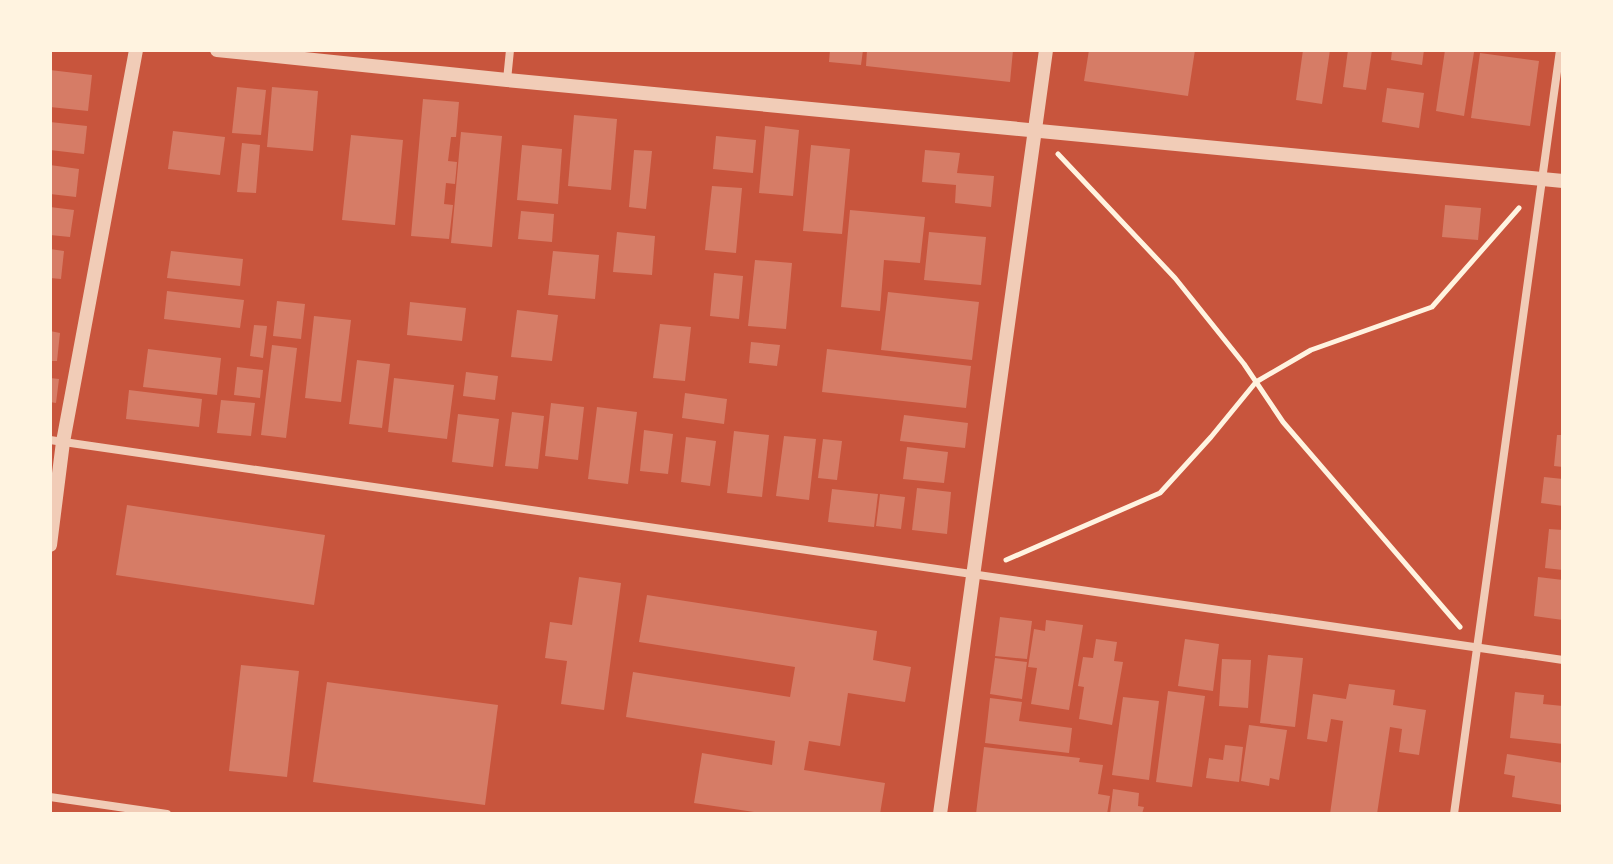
<svg xmlns="http://www.w3.org/2000/svg" width="1613" height="864" viewBox="0 0 1613 864" font-family="'Roboto Condensed',sans-serif">
<rect width="100%" height="100%" fill="#c8553d"/>
<!-- building -->
<g fill="#d67c66">
<path d="M830 50H863L861 65 829 62Z"/>
<path d="M867 50H1013L1010 82 866 66Z"/>
<path d="M1089 50H1195L1188 96 1084 81Z"/>
<path d="M1303 50H1330L1322 104 1296 100Z"/>
<path d="M1348 50H1372L1366 90 1343 87Z"/>
<path d="M1392 50H1424L1422 65 1391 60Z"/>
<path d="M1445 50 1474 52 1464 116 1436 111Z"/>
<path d="M1480 53 1539 61 1530 126 1471 118Z"/>
<path d="M50 70 92 75 88 111 50 107Z"/>
<path d="M237 87 266 90 261 135 232 133Z"/>
<path d="M272 87 318 91 313 151 267 147Z"/>
<path d="M1387 88 1424 93 1419 128 1382 122Z"/>
<path d="M423 99 459 102 456 137H451L448 161 457 162 455 184 446 183 444 204 453 205 449 239 411 236Z"/>
<path d="M574 115 617 119 611 190 568 186Z"/>
<path d="M50 122 87 126 84 154 50 150Z"/>
<path d="M765 126 799 130 793 196 759 193Z"/>
<path d="M173 131 225 137 220 175 168 169Z"/>
<path d="M461 132 502 136 492 247 451 243Z"/>
<path d="M351 135 403 140 395 225 342 220Z"/>
<path d="M716 136 756 140 753 173 713 169Z"/>
<path d="M242 143 260 145 256 193 237 192Z"/>
<path d="M522 145 562 149 558 204 517 200Z"/>
<path d="M811 145 850 149 842 234 803 231Z"/>
<path d="M634 150 652 151 646 209 629 207Z"/>
<path d="M925 150 960 153 957 173 994 176 991 207 955 203 956 185 922 182Z"/>
<path d="M50 165 79 169 76 197 50 194Z"/>
<path d="M712 186 742 188 736 253 705 250Z"/>
<path d="M1445 205 1481 208 1478 240 1442 237Z"/>
<path d="M50 207 74 210 70 237 50 235Z"/>
<path d="M850 210 925 217 920 263 884 260 880 311 841 307Z"/>
<path d="M521 211 554 214 552 242 518 239Z"/>
<path d="M617 232 655 236 652 275 613 272Z"/>
<path d="M929 232 986 237 981 285 924 280Z"/>
<path d="M50 249 64 251 61 279 50 278Z"/>
<path d="M171 251 243 259 240 286 167 278Z"/>
<path d="M553 251 599 255 595 299 548 295Z"/>
<path d="M755 260 792 263 786 329 748 326Z"/>
<path d="M714 273 743 276 739 319 710 316Z"/>
<path d="M167 291 244 300 240 328 164 319Z"/>
<path d="M888 292 979 302 972 360 881 350Z"/>
<path d="M277 301 305 304 301 339 273 336Z"/>
<path d="M410 302 466 308 462 341 407 335Z"/>
<path d="M517 310 558 315 552 361 511 357Z"/>
<path d="M314 316 351 320 341 402 305 398Z"/>
<path d="M660 324 691 327 685 381 653 378Z"/>
<path d="M254 325 267 326 263 358 250 356Z"/>
<path d="M50 331 60 333 57 361H50Z"/>
<path d="M751 342 780 345 777 366 749 363Z"/>
<path d="M272 345 297 348 286 438 261 435Z"/>
<path d="M148 349 221 358 217 395 143 387Z"/>
<path d="M827 349 971 366 966 408 822 392Z"/>
<path d="M357 360 390 364 382 428 349 424Z"/>
<path d="M237 367 263 370 260 398 234 395Z"/>
<path d="M466 372 498 376 495 400 463 396Z"/>
<path d="M50 378 59 379 56 403 50 402Z"/>
<path d="M394 378 454 385 447 439 388 432Z"/>
<path d="M129 390 202 399 199 427 126 419Z"/>
<path d="M685 393 727 399 724 424 682 418Z"/>
<path d="M221 400 255 403 251 436 217 433Z"/>
<path d="M551 403 584 407 578 460 545 456Z"/>
<path d="M597 407 637 412 628 484 588 479Z"/>
<path d="M512 412 544 416 538 469 505 466Z"/>
<path d="M458 414 499 419 493 467 452 462Z"/>
<path d="M904 415 968 423 965 448 900 441Z"/>
<path d="M644 430 673 434 668 474 640 471Z"/>
<path d="M734 431 769 435 762 497 727 493Z"/>
<path d="M1557 435H1563V467L1554 466Z"/>
<path d="M784 436 816 439 809 500 776 496Z"/>
<path d="M686 437 716 441 710 486 681 482Z"/>
<path d="M823 439 842 441 837 480 818 478Z"/>
<path d="M907 447 948 452 944 483 903 479Z"/>
<path d="M1544 477 1563 479V506L1541 503Z"/>
<path d="M917 488 951 492 947 534 912 530Z"/>
<path d="M832 489 878 494 874 527 828 522Z"/>
<path d="M880 494 905 497 901 529 876 526Z"/>
<path d="M127 505 325 535 314 605 116 575Z"/>
<path d="M1549 529 1563 530V570L1545 568Z"/>
<path d="M579 577 621 583 604 710 561 704 567 661 545 658 550 622 572 625Z"/>
<path d="M1538 577 1563 580V620L1534 616Z"/>
<path d="M647 595 877 631 873 660 911 667 905 702 848 693 840 746 809 741 804 770 885 783 880 814H767L694 803 702 753 772 765 775 741 626 717 633 672 790 697 795 667 639 642Z"/>
<path d="M1000 617 1032 621 1027 659 995 656Z"/>
<path d="M1046 620 1083 625 1069 710 1031 704 1037 668 1028 667 1034 629 1045 631Z"/>
<path d="M1096 639 1117 642 1114 661 1123 662 1112 725 1079 719 1084 687 1078 686 1083 657 1093 658Z"/>
<path d="M1185 639 1219 644 1213 691 1178 686Z"/>
<path d="M1268 655 1303 658 1295 727 1260 723Z"/>
<path d="M995 658 1027 662 1022 699 990 694Z"/>
<path d="M1222 659 1251 660 1248 708 1219 706Z"/>
<path d="M241 665 299 671 287 777 229 771Z"/>
<path d="M327 682 498 705 485 805 313 782Z"/>
<path d="M1349 684 1395 690 1393 705 1426 710 1419 755 1399 752 1402 729 1390 727 1377 814H1330L1343 721 1331 719 1327 742 1307 739 1313 694 1346 699Z"/>
<path d="M1168 691 1205 696 1192 787 1156 782Z"/>
<path d="M1515 692 1544 695 1543 704 1563 706V744L1510 738Z"/>
<path d="M1123 697 1159 701 1149 780 1112 775Z"/>
<path d="M990 698 1022 702 1019 721 1072 728 1069 753 985 743Z"/>
<path d="M1249 725 1287 730 1279 780 1270 778 1269 786 1241 781Z"/>
<path d="M1225 745 1243 747 1239 782 1206 778 1209 758 1223 760Z"/>
<path d="M984 747 1080 758 1079 762 1103 765 1098 794 1110 796 1107 814H976Z"/>
<path d="M1507 754 1563 763V805L1512 797 1515 776 1504 774Z"/>
<path d="M1113 789 1139 793 1138 806 1144 807 1142 814H1110Z"/>
</g>
<g fill="none" stroke-linecap="round" stroke-linejoin="round">
<!-- path -->
<g stroke="#fff3e0" stroke-width="5">
<path d="M1058 154 1175 278 1244 364 1283 422 1460 627"/>
<path d="M1006 560 1160 493 1211 437 1256 382 1311 350 1432 307 1519 208"/>
</g>
<!-- minor -->
<g stroke="#f1ccb7" stroke-width="8">
<path d="M507 80 510 50"/>
<path d="M50 440 1563 660"/>
<path d="M50 797 167 814"/>
<path d="M1454 814 1560 50"/>
</g>
<!-- tertiary -->
<g stroke="#f1ccb7" stroke-width="14">
<path d="M217 50 507 80 1563 181"/>
<path d="M50 545 63 442 136 50"/>
<path d="M940 814 1046 50"/>
</g>
</g>
<!-- border -->
<rect width="1613" height="864" fill="none" stroke="#fff3e0" stroke-width="104"/>
</svg>
